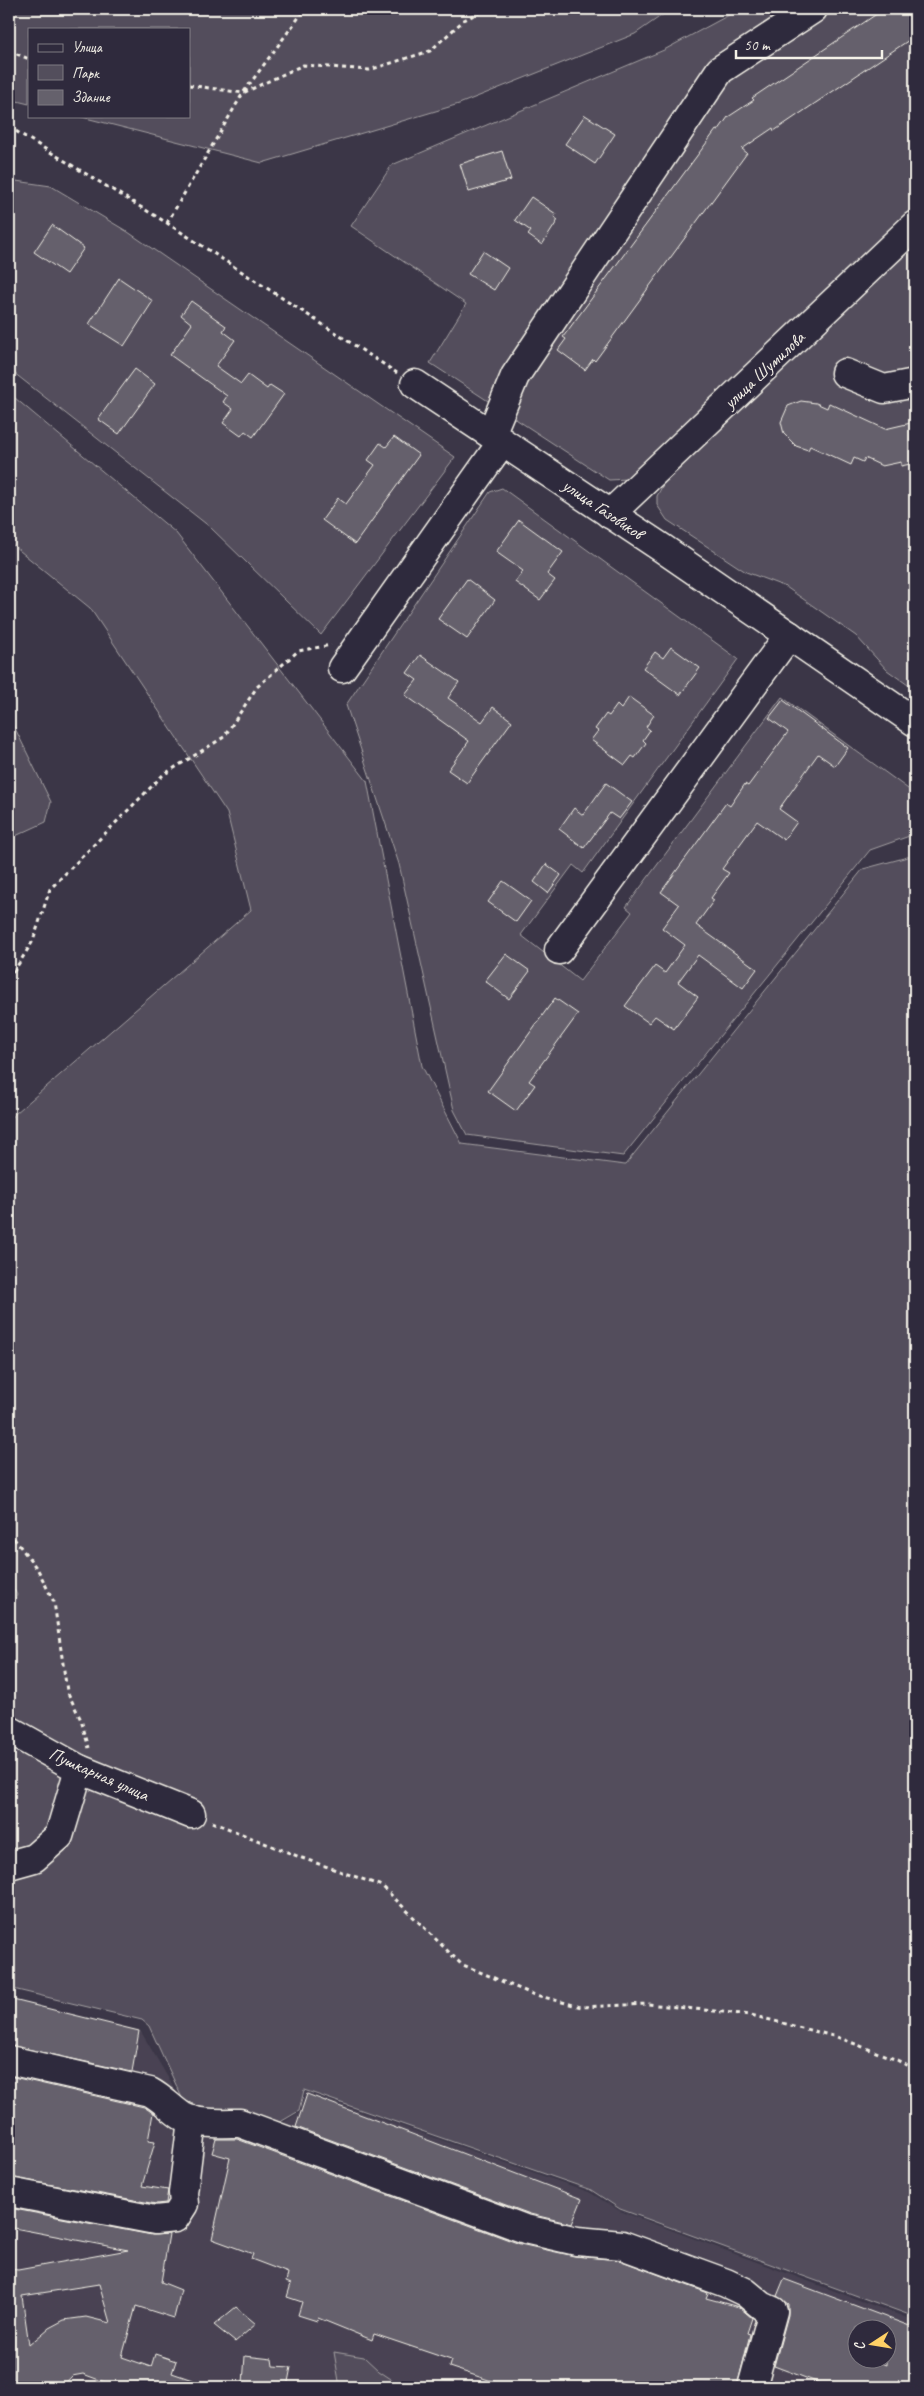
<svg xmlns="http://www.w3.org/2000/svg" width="924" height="2396" viewBox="0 0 924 2396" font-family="Caveat,sans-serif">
<rect width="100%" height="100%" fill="#3b3647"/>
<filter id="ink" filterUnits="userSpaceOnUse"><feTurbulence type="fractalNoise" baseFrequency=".02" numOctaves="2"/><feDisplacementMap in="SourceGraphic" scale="10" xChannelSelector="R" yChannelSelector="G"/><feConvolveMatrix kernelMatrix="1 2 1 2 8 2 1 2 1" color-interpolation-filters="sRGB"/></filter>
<g filter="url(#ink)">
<!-- built -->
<path fill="#484352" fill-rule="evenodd" d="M9 1998 140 2030 183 2103 262 2136 300 2112 305 2092 589 2192 620 2211 915 2321V2387H9ZM856 2328H886V2358H856Z"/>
<!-- green -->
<g fill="#534e5c" stroke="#a4a0a2">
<path d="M9 9H671L635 34 459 104 262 163 78 116H189V29H29V104L9 99Z"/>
<path d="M740 9H915V208L806 313 627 479 609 480 430 363 466 304 351 226 392 165 664 50Z"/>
<path d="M9 180 51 186 128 232 455 457 321 635 210 527 9 369Z"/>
<path d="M915 242V690L887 670 856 636 786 587 746 572 667 520 657 505V496L665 481Z"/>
<path d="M9 393 176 533 367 781 422 1066 462 1144 625 1165 863 869 915 855V1237C912 1257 904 1294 915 1312V2317L620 2209 591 2190 304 2090 299 2111 265 2131 183 2100 149 2026 142 2020 9 1988V1610L17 1595 9 1580V1119L251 910 227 813 90 608 9 542Z"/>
<path d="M502 488 738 659 583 873 573 865 521 935 580 981 632 912 626 907 782 697 915 794V834L870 850 623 1156 467 1135 454 1110 399 864 346 705 490 492Z"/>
<path d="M9 716 51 802 46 822 9 839Z"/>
<path d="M334 2352 364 2357 379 2371 403 2387H340Z"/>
</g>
<!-- building -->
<g fill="#65616c" stroke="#f4f1e8" fill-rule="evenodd">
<path d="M884 9H915V36L774 131 773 128 742 149 747 153 595 361 593 359 585 370 558 350 566 339 563 337 716 130 718 131 728 117 754 100 752 98Z"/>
<path d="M585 115 615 134 595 164 565 144Z"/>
<path d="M502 151 511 180 469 192 460 164Z"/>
<path d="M531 197 556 214 554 217 558 220 542 245 528 235 531 231 515 220Z"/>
<path d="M52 225 84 248 66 274 34 252Z"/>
<path d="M483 251 508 268 494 290 468 274Z"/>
<path d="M119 278 153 301 124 346 89 324Z"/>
<path d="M191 301 226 326 223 331 235 340 216 366 241 384 248 375 267 389 270 385 284 394 253 437 245 431 241 436 223 423 233 409 223 402 227 396 170 355 192 324 181 315Z"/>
<path d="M135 369 155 384 119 434 98 419Z"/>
<path d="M801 401 816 403 827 408 829 403 885 429 915 422V463L901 466V462L882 466 865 458 863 462 854 458 851 465 810 446 808 450 796 446 784 434 781 422 788 406Z"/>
<path d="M394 437 419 455 355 544 322 520 338 498 346 504 375 465 368 460 380 443 386 447Z"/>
<path d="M519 520 563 552 547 574 555 580 540 600 515 582 523 571 496 552Z"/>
<path d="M467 579 495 600 467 639 438 619Z"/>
<path d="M671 647 700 668 680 695 643 668 655 652 663 658Z"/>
<path d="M420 655 459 682 448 698 482 722 493 707 512 721 467 783 448 770 469 741 405 695 417 680 407 673Z"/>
<path d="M629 697 654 715 646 727 650 730 643 740 646 743 635 758 632 756 625 765 591 740 598 731 595 729 606 714 609 716 617 705 621 709Z"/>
<path d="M783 700 848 748 835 766 818 754 779 809 797 822 784 840 757 821 722 869 729 873 711 898 714 900 696 925 757 969 743 988 698 955 678 982 698 997 674 1029 655 1016 649 1023 625 1006 655 966 665 973 685 945 662 928 679 905 661 892 726 803 730 806 745 784 748 786 788 732 769 718Z"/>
<path d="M606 783 632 802 619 819 610 813 584 848 559 829 574 808 583 815Z"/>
<path d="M546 864 561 875 548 893 534 882Z"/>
<path d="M503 881 531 901 516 922 488 902Z"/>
<path d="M506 954 530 971 509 999 485 981Z"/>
<path d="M555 998 578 1014 529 1081 535 1085 516 1111 488 1091Z"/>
<path d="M9 1999 139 2031 132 2072 9 2045Z"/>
<path d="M9 2076 144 2107 153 2113 148 2141 155 2142 142 2186 168 2190 166 2203 156 2204 9 2177Z"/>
<path d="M307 2094 582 2199 572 2224 530 2214 296 2127Z"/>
<path d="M216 2139H237L520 2244 574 2256 619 2260 708 2293 706 2298 739 2307 752 2318 747 2333 750 2334 737 2387H510L449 2367 451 2360 374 2334 372 2340 318 2318 317 2321 298 2315 302 2302 287 2297 291 2284 286 2282 288 2273 251 2259 253 2254 212 2239 230 2158 212 2153Z"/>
<path d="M9 2208 152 2235 169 2234 161 2282 181 2290 174 2318 136 2306 122 2357 151 2367 155 2354 176 2361 172 2373 204 2384V2387H118L83 2374 72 2376 62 2387H15L9 2376V2269L18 2270 128 2250 9 2227ZM99 2284 110 2323 86 2317 64 2320 49 2328 29 2345 22 2296Z"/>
<path d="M784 2279 915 2328V2387H830L774 2366 788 2315V2304L777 2296ZM856 2328H886V2365L869 2358H856Z"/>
<path d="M236 2307 256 2324 235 2342 214 2325Z"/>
<path d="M245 2356 272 2359 273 2366 291 2367 287 2387 243 2383Z"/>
</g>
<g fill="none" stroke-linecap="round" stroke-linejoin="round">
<defs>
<g id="minor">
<path d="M845 373 884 389 915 383"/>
<path d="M415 384 662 548 915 722"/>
<path d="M491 434 515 376 720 70 813 9"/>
<path d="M610 514 915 225"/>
<path d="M342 668 502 442"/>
<path d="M559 950 789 635"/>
<path d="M9 1730 79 1769 191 1814"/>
<path d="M9 1865 34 1858 59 1836 79 1769"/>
<path d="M9 2060 150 2092C163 2099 170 2108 182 2116 197 2125 222 2123 240 2123L525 2229 577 2241 622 2245 726 2283 745 2292 762 2306 773 2311 752 2387"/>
<path d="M9 2192 155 2220 175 2218 184 2204 183 2193 192 2120"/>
</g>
</defs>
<!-- minor casing -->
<use href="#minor" stroke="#f4f1e8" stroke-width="31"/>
<!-- path -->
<g stroke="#f4f1e8" stroke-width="3" stroke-dasharray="4 4" stroke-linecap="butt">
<path d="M9 51 29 59"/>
<path d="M189 85 243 93 303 65 369 70 430 51 464 20 486 9"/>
<path d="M9 127 167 223 397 373"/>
<path d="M167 223 243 93 305 9"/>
<path d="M9 979 33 941 50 889 163 775 224 737 257 687 298 651 331 645"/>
<path d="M9 1532 38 1570 54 1602 67 1691 81 1720 89 1748"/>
<path d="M212 1822 302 1858 382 1886 461 1964 532 1994 581 2007 648 2004 751 2015 837 2037 897 2060 915 2070"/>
</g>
<!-- minor -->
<use href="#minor" stroke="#2f2a3d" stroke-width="28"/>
</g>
</g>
<g text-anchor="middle" stroke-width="4.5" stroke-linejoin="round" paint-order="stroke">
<!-- street labels -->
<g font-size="18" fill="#f4f1e8" stroke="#2f2a3d">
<text transform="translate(764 370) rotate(-43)" y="6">улица Шумилова</text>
<text transform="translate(603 509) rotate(34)" y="6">улица Газовиков</text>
<text transform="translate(99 1774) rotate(24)" y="6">Пушкарная улица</text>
</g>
</g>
<!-- margin -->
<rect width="924" height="2396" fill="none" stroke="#2f2a3d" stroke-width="30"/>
<rect x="15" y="15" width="894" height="2366" fill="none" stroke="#f4f1e8" stroke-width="2" filter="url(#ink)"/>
<!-- legend -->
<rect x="28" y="28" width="162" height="90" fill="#2f2a3d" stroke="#7e7a81"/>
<rect x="38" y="44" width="25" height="8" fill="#2f2a3d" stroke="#7e7a81"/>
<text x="72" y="52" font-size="15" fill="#f4f1e8">Улица</text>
<rect x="38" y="65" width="25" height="15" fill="#534e5c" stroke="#7e7a81"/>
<text x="72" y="78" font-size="15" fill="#f4f1e8">Парк</text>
<rect x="38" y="90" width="25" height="15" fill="#65616c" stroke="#7e7a81"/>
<text x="72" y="102" font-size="15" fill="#f4f1e8">Здание</text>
<!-- north arrow -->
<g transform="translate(872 2344) rotate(258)"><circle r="24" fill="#2f2a3d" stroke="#7e7a81"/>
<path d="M0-4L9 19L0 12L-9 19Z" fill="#ffd166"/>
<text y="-8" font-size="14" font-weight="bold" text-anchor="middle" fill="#f4f1e8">С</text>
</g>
<!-- scale -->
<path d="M736 50v8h146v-8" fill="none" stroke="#f4f1e8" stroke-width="2.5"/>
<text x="744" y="50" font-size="15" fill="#f4f1e8" stroke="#2f2a3d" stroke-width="4" paint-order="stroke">50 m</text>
</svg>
